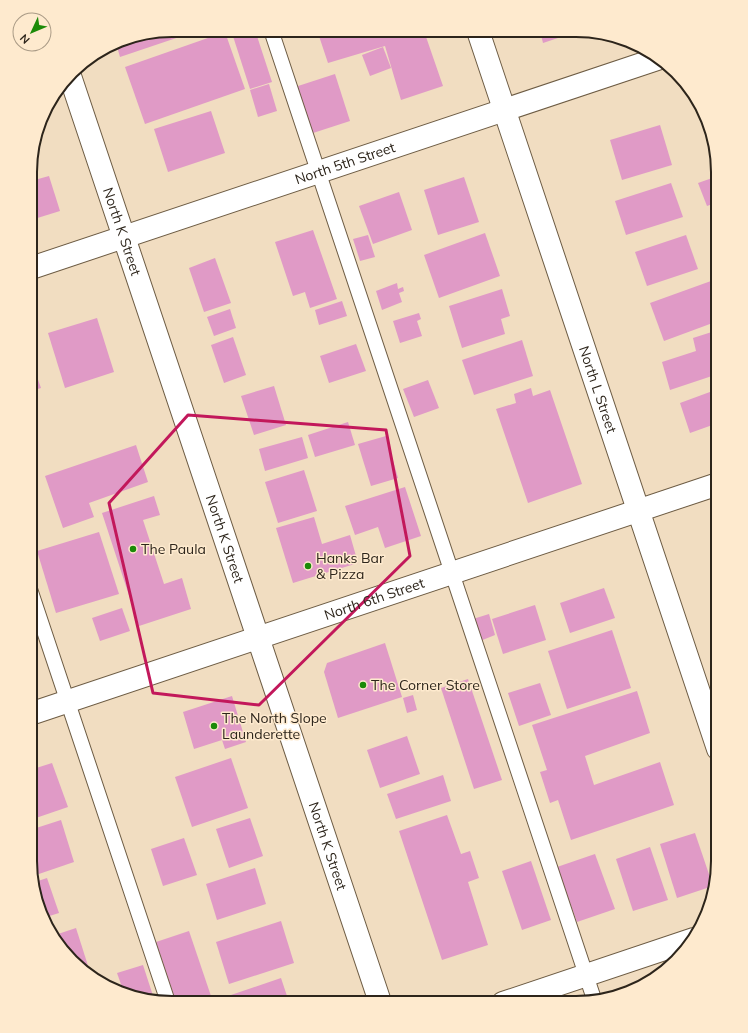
<svg xmlns="http://www.w3.org/2000/svg" width="748" height="1033" viewBox="0 0 748 1033" font-family="Mulish,sans-serif">
<rect width="100%" height="100%" fill="#f1ddc1"/>
<!-- building -->
<g fill="#e09ac6">
<path d="M172 30H200L120 57 116 43 126 38Z"/>
<path d="M231 30H255L272 82 250 89Z"/>
<path d="M317 30 424 31 443 86 401 100 385 46 328 63Z"/>
<path d="M540 31H579L543 43Z"/>
<path d="M225 32 245 89 145 124 125 67Z"/>
<path d="M383 47 391 68 370 76 362 55Z"/>
<path d="M335 74 350 121 310 134 295 87Z"/>
<path d="M269 84 277 111 258 117 250 90Z"/>
<path d="M211 111 225 153 168 172 154 129Z"/>
<path d="M660 125 672 165 622 180 610 140Z"/>
<path d="M49 176 60 211 31 220V181Z"/>
<path d="M718 176V202L707 206 698 183Z"/>
<path d="M464 177 479 222 438 235 424 190Z"/>
<path d="M671 183 683 217 626 235 615 201Z"/>
<path d="M399 192 412 230 373 244 359 206Z"/>
<path d="M313 230 337 299 310 308 305 292 293 296 275 242Z"/>
<path d="M485 233 500 276 439 298 424 255Z"/>
<path d="M368 235 375 257 360 261 353 239Z"/>
<path d="M686 235 698 269 647 286 635 252Z"/>
<path d="M215 258 231 303 204 312 189 268Z"/>
<path d="M711 281 718 300V321L664 341 650 303Z"/>
<path d="M397 283 398 289 403 287 404 291 399 293 402 302 382 310 376 291Z"/>
<path d="M502 289 510 316 501 319 505 334 462 348 449 306Z"/>
<path d="M342 301 347 316 319 325 315 310Z"/>
<path d="M230 309 236 328 214 336 207 317Z"/>
<path d="M419 313 421 319 417 321 422 336 400 343 393 321Z"/>
<path d="M97 318 114 372 65 388 48 333Z"/>
<path d="M718 330V374L670 390 662 362 696 351 693 338Z"/>
<path d="M233 337 246 375 224 383 211 345Z"/>
<path d="M522 340 533 376 474 395 462 360Z"/>
<path d="M356 344 366 371 329 383 320 356Z"/>
<path d="M31 360 41 388 31 391Z"/>
<path d="M428 380 439 408 414 417 403 389Z"/>
<path d="M274 386 286 425 254 435 241 396Z"/>
<path d="M531 388 533 396 550 390 582 484 528 503 496 409 516 403 514 394Z"/>
<path d="M718 389V423L690 433 680 403Z"/>
<path d="M348 422 355 445 315 457 308 435Z"/>
<path d="M386 436 398 478 371 486 358 444Z"/>
<path d="M302 437 308 458 265 471 259 449Z"/>
<path d="M136 445 148 482 89 503 94 517 63 528 45 476Z"/>
<path d="M304 470 317 511 278 523 265 482Z"/>
<path d="M405 487 421 536 385 548 378 527 355 535 345 506Z"/>
<path d="M154 496 160 515 143 520 164 584 182 578 191 609 139 626 102 513Z"/>
<path d="M314 517 322 544 350 535 358 563 293 583 276 528Z"/>
<path d="M99 532 119 594 56 613 37 551Z"/>
<path d="M604 588 615 618 570 633 560 603Z"/>
<path d="M535 605 546 640 503 654 492 619Z"/>
<path d="M122 608 130 631 100 641 92 618Z"/>
<path d="M489 614 495 635 480 641 473 619Z"/>
<path d="M612 630 631 688 567 709 548 651Z"/>
<path d="M31 637 37 656 30 658V638Z"/>
<path d="M385 643 402 697 338 718 324 672 327 663Z"/>
<path d="M468 679 502 780 474 789 441 688Z"/>
<path d="M540 683 551 715 519 726 508 693Z"/>
<path d="M637 691 650 733 585 756 594 785 660 762 674 805 571 840 558 800 550 803 540 772 547 770 532 725Z"/>
<path d="M413 695 417 710 407 713 403 698Z"/>
<path d="M232 696 246 742 225 749 222 740 194 749 183 712Z"/>
<path d="M407 736 420 774 380 788 367 750Z"/>
<path d="M231 758 248 808 192 827 175 777Z"/>
<path d="M52 763 68 807 30 820V770Z"/>
<path d="M443 775 451 801 396 819 387 794Z"/>
<path d="M447 815 461 854 470 851 479 878 468 882 488 945 442 960 399 831Z"/>
<path d="M250 818 263 856 229 868 216 829Z"/>
<path d="M61 820 74 862 33 876 30 861V830Z"/>
<path d="M695 833 713 886 677 898 660 844Z"/>
<path d="M184 838 197 875 163 886 151 849Z"/>
<path d="M650 847 668 900 633 911 616 859Z"/>
<path d="M595 854 615 909 577 922 557 867Z"/>
<path d="M531 861 551 920 522 930 502 871Z"/>
<path d="M255 868 266 904 217 920 206 884Z"/>
<path d="M47 878 59 913 43 918 35 882Z"/>
<path d="M281 921 294 963 229 984 216 942Z"/>
<path d="M76 928 90 972 88 973 55 935Z"/>
<path d="M189 931 212 999 203 1002H176L156 942Z"/>
<path d="M143 965 155 1002 123 990 117 973Z"/>
<path d="M281 978 289 1002H233L231 995Z"/>
</g>
<g fill="none" stroke-linecap="round" stroke-linejoin="round">
<defs>
<g id="lane">
<path d="M271 30 594 999"/>
<path d="M30 589 168 1002"/>
</g>
<g id="street">
<path id="s1" d="M478 31 718 749"/>
<path id="s2" d="M70 76 380 1002"/>
<path id="s3" d="M31 268 660 58"/>
<path id="s4" d="M30 714 718 484"/>
<path d="M503 1003 694 939"/>
</g>
</defs>
<!-- lane casing -->
<use href="#lane" stroke="#6d5c44" stroke-width="16"/>
<!-- street casing -->
<use href="#street" stroke="#6d5c44" stroke-width="24"/>
<!-- lane -->
<use href="#lane" stroke="#fff" stroke-width="14"/>
<!-- street -->
<use href="#street" stroke="#fff" stroke-width="22"/>
</g>
<!-- marked area -->
<path fill="none" stroke="#c2185b" stroke-width="3" stroke-linejoin="round" d="M188 415 386 430 410 556 259 705 153 693 109 503Z"/>
<!-- markers -->
<g fill="#1c8a08" stroke="#feeace" stroke-width="1.5">
<circle cx="133" cy="549" r="4"/>
<circle cx="308" cy="566" r="4"/>
<circle cx="363" cy="685" r="4"/>
<circle cx="214" cy="726" r="4"/>
</g>
<g text-anchor="middle" stroke-width="3" stroke-linejoin="round" paint-order="stroke">
<!-- street labels -->
<g font-size="14" fill="#2d251b" stroke="#feeace">
<text dy="5" stroke="none"><textPath href="#s3" startOffset="331">North 5th Street</textPath></text>
<text dy="5" stroke="none"><textPath href="#s2" startOffset="164">North K Street</textPath></text>
<text dy="5" stroke="none"><textPath href="#s1" startOffset="378">North L Street</textPath></text>
<text dy="5" stroke="none"><textPath href="#s2" startOffset="488">North K Street</textPath></text>
<text dy="5" stroke="none"><textPath href="#s4" startOffset="363">North 6th Street</textPath></text>
<text dy="5" stroke="none"><textPath href="#s2" startOffset="812">North K Street</textPath></text>
</g>
<!-- poi labels -->
<g font-size="14" fill="#2d251b" stroke="#feeace" text-anchor="start">
<text x="141" y="554">The Paula</text>
<text x="316" y="563">Hanks Bar<tspan x="316" dy="16">&amp; Pizza</tspan></text>
<text x="371" y="690">The Corner Store</text>
<text x="222" y="723">The North Slope<tspan x="222" dy="16">Launderette</tspan></text>
</g>
</g>
<!-- crop -->
<path d="M0 0H748V1033H0ZM172 37H576A135 135 0 0 1 711 172V861A135 135 0 0 1 576 996H172A135 135 0 0 1 37 861V172A135 135 0 0 1 172 37Z" fill="#feeace" fill-rule="evenodd"/>
<path fill="none" stroke="#2d251b" stroke-width="2" d="M172 37H576A135 135 0 0 1 711 172V861A135 135 0 0 1 576 996H172A135 135 0 0 1 37 861V172A135 135 0 0 1 172 37Z"/>
<!-- north arrow -->
<g transform="translate(32 32) rotate(226)"><circle r="19" fill="#feeace" stroke="#aa9b86"/>
<path d="M0-3L7 15L0 10L-7 15Z" fill="#1c8a08"/>
<text y="-6" font-size="11" font-weight="bold" text-anchor="middle" fill="#2d251b">N</text>
</g>
</svg>
